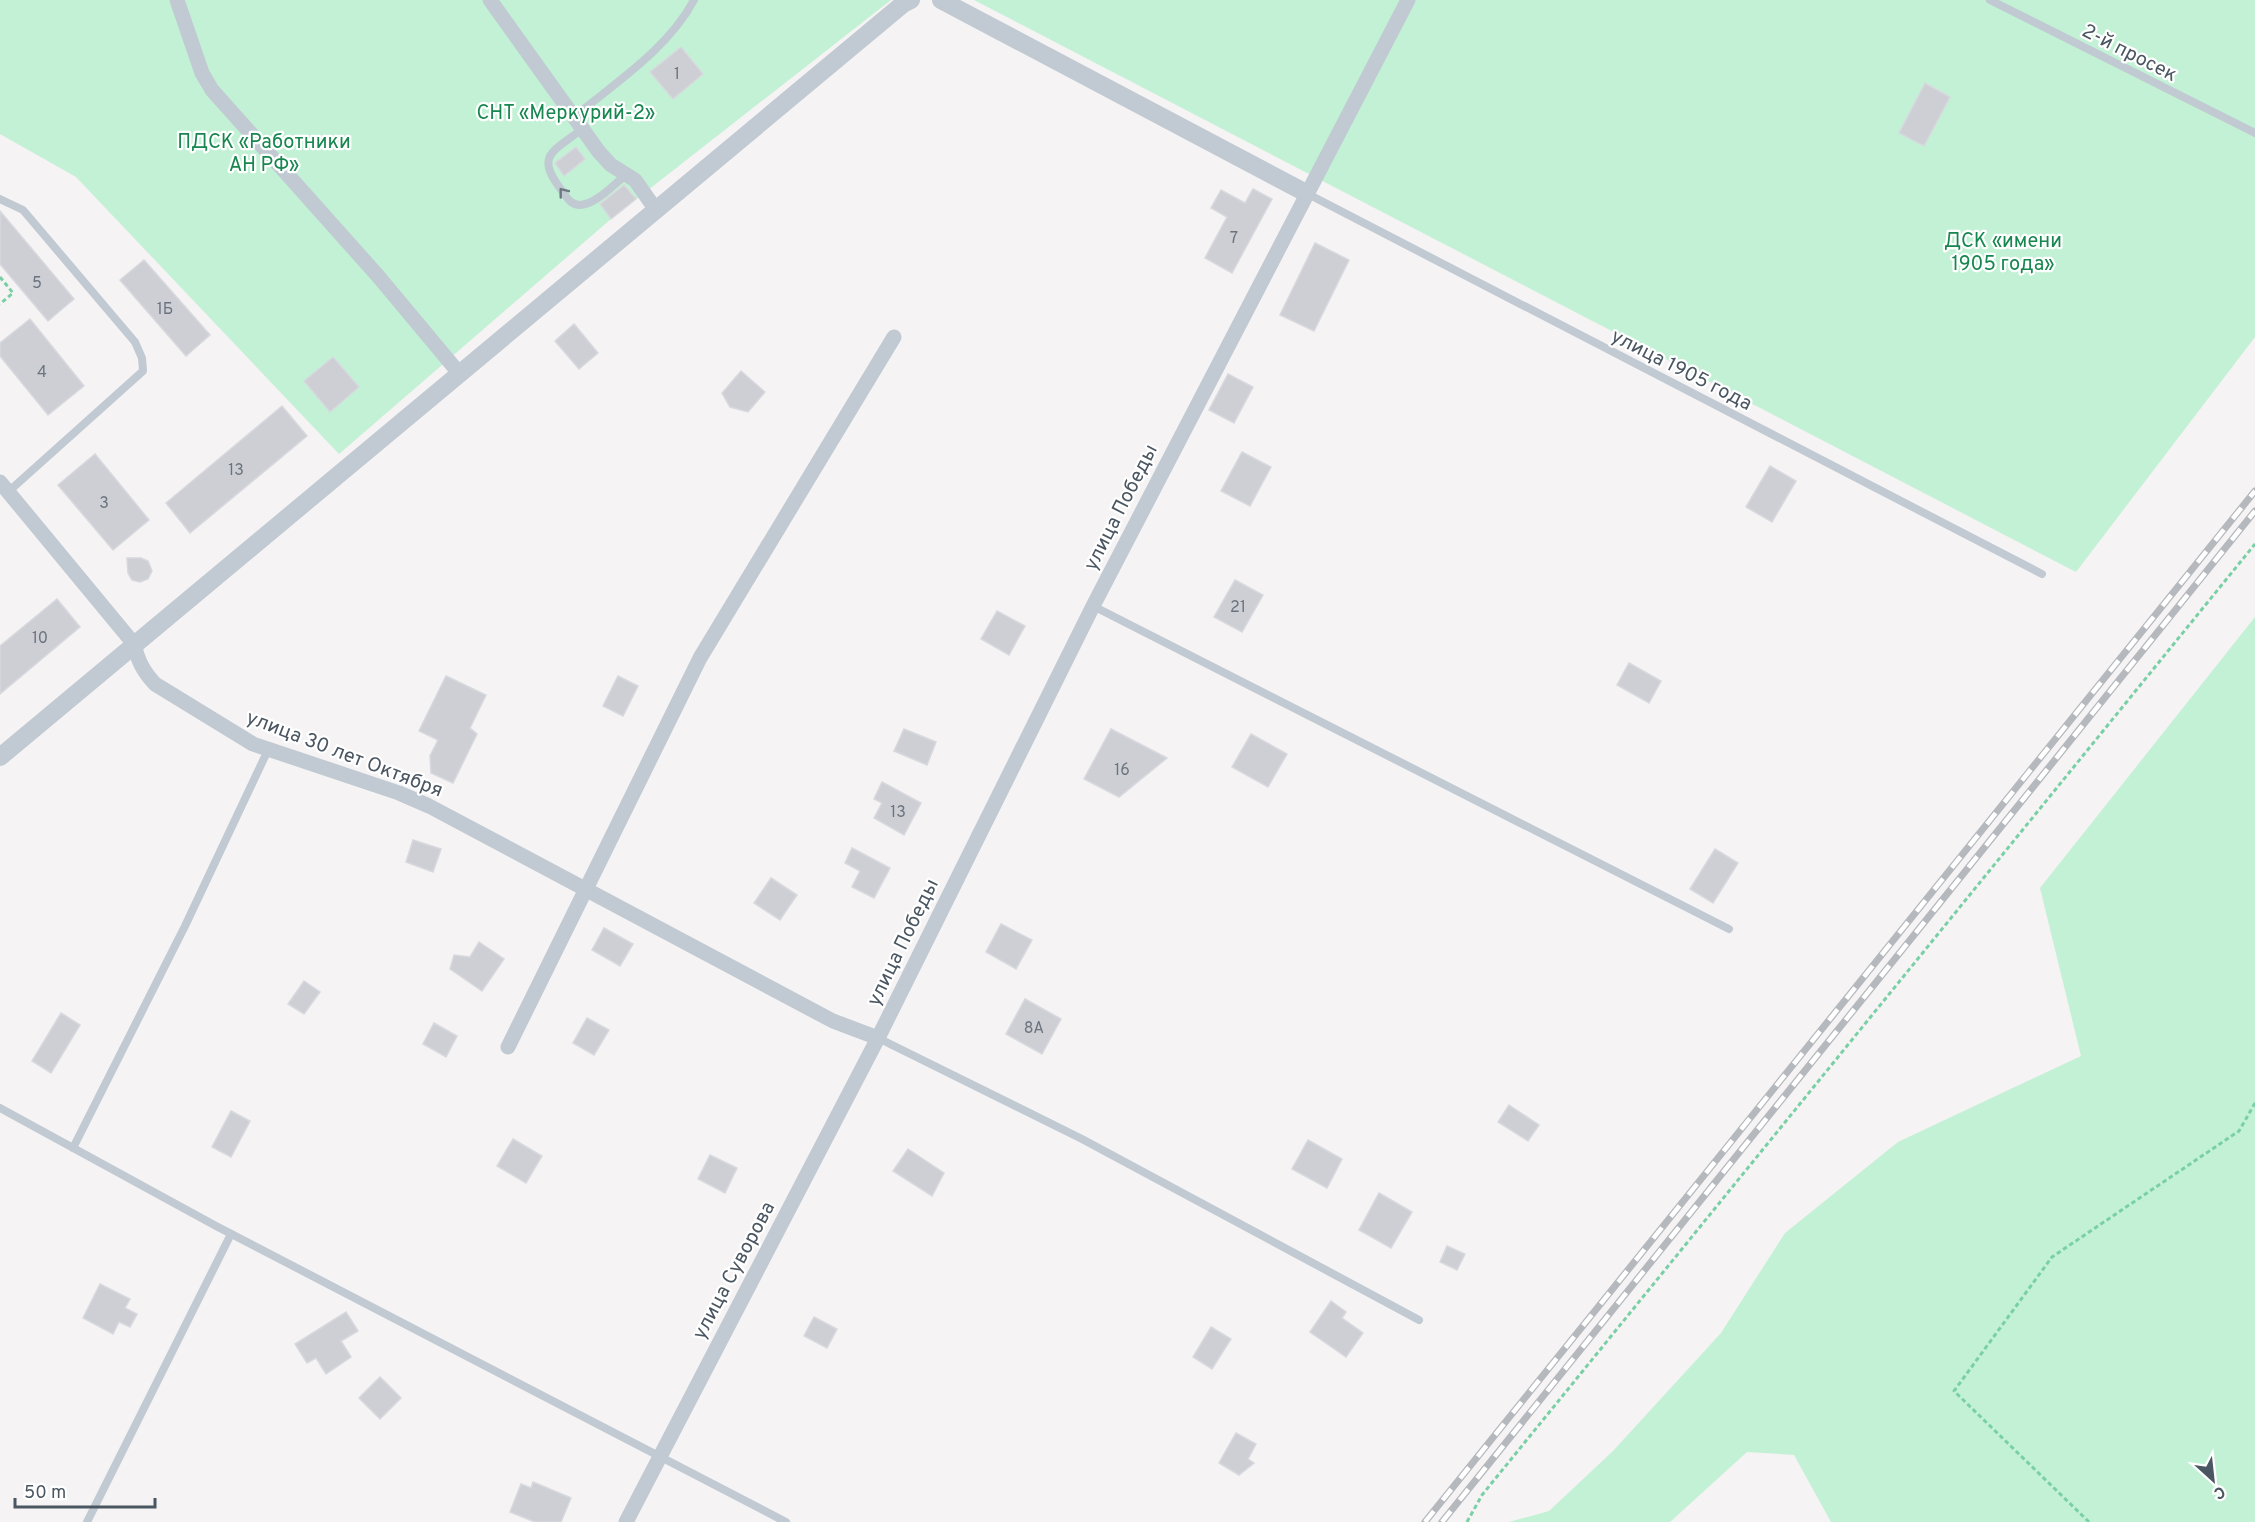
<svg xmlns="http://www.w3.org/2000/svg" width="2255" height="1522" viewBox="0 0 2255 1522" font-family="Overpass,sans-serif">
<rect width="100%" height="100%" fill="#f5f3f3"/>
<!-- green -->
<g fill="#c3f1d5">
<path d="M0 0H891L611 219 339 454 76 177 0 134Z"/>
<path d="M974 0H2255V337L2076 572Z"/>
<path d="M2255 617V1522H1831L1794 1455 1747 1452 1670 1522H1509L1549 1511 1613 1451 1721 1333 1785 1233 1898 1142 2081 1056 2040 888Z"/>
</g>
<!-- building -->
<g fill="#cdcfd5" stroke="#d7d9de" stroke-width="1.5">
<path d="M681 47 703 74 673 99 650 72Z"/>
<path d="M1925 83 1950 97 1924 146 1899 133Z"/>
<path d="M576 147 585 159 564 176 555 163Z"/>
<path d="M624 185 636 199 611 219 600 204Z"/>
<path d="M1253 189 1272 199 1232 273 1205 258 1227 217 1211 208 1221 190 1245 203Z"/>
<path d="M0 211 74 299 48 321 0 264Z"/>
<path d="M1315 243 1349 260 1314 331 1280 315Z"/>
<path d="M144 260 210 335 186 356 120 280Z"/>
<path d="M30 319 84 386 48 415 0 356V343Z"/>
<path d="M574 324 598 353 579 369 555 341Z"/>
<path d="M333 357 359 387 330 412 304 381Z"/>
<path d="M741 371 765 392 748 412 730 407 722 393Z"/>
<path d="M1228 374 1253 387 1234 423 1209 410Z"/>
<path d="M282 406 307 436 190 533 166 503Z"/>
<path d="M1242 452 1271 467 1250 506 1221 491Z"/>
<path d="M95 454 149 520 113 550 58 485Z"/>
<path d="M1770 466 1796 481 1772 522 1746 507Z"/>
<path d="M127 558H141L148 561 152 571 148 579 140 582 132 580 128 573Z"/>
<path d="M1235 580 1263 595 1242 632 1214 617Z"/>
<path d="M57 599 80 627 0 694V646Z"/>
<path d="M997 611 1025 626 1009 655 981 639Z"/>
<path d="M1629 663 1661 681 1649 703 1617 685Z"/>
<path d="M446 676 486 695 470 728 477 734 453 783 431 773 430 756 438 740 419 731Z"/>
<path d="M618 676 638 686 623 716 603 706Z"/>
<path d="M904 729 936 742 927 765 894 751Z"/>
<path d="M1111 729 1167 758 1119 797 1084 779Z"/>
<path d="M1251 734 1287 754 1268 787 1232 767Z"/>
<path d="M882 782 921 803 904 835 874 818 882 803 874 799Z"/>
<path d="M413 840 441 849 433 872 406 862Z"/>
<path d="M852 848 890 868 874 898 852 887 860 871 845 863Z"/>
<path d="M1715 849 1738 863 1713 903 1690 889Z"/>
<path d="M771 878 797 895 780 920 754 903Z"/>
<path d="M1001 924 1032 940 1016 969 986 952Z"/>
<path d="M604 928 633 944 620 966 592 950Z"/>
<path d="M479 942 504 959 482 991 450 969 454 955 470 957Z"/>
<path d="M304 981 320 992 304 1014 288 1004Z"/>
<path d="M1025 999 1061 1019 1042 1054 1006 1034Z"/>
<path d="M61 1013 80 1025 51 1073 32 1061Z"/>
<path d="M587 1018 609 1030 594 1055 573 1043Z"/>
<path d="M434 1023 457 1036 446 1057 423 1044Z"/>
<path d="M1509 1105 1539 1125 1528 1141 1498 1122Z"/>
<path d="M231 1111 250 1121 231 1157 212 1147Z"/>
<path d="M513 1139 542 1156 526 1183 497 1166Z"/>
<path d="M1308 1140 1342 1159 1327 1188 1292 1169Z"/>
<path d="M908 1149 944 1173 932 1196 893 1171Z"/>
<path d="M710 1155 737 1168 725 1193 698 1179Z"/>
<path d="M1379 1193 1412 1212 1391 1248 1359 1230Z"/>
<path d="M1447 1246 1465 1254 1457 1270 1440 1262Z"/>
<path d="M100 1284 130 1299 125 1308 137 1314 130 1327 119 1322 113 1334 83 1318Z"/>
<path d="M1331 1301 1346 1312 1342 1318 1363 1333 1346 1357 1310 1332Z"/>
<path d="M346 1312 358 1331 341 1341 351 1357 326 1374 316 1358 307 1363 295 1344Z"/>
<path d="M814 1317 837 1329 827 1348 804 1336Z"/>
<path d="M1211 1327 1231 1339 1212 1369 1193 1357Z"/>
<path d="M380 1377 401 1398 380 1419 359 1398Z"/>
<path d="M1236 1433 1256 1444 1248 1459 1254 1463 1239 1475 1219 1463Z"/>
<path d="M533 1482 571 1498 561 1522H535L510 1512 521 1484 531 1488Z"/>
</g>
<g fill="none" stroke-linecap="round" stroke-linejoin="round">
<!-- path -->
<g stroke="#7ad0a6" stroke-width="3" stroke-dasharray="4.5 3" stroke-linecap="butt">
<path d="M0 277 13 293 0 304"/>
<path d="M1467 1522 1482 1495 2255 544"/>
<path d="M2089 1522 1954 1391 2052 1257 2239 1131 2255 1103"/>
</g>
<!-- service -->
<g stroke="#c1cad2" stroke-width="8">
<path d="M1990 0 2255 133"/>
<path d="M574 117C615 83 668 49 694 0"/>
<path d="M582 129C552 153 534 155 563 192 567 198 571 205 580 205 597 204 614 184 627 174"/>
<path d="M1306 193 2042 574"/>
<path d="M0 199 23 210 135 342 142 358 143 371 8 492"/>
<path d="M1093 606 1729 929"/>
<path d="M878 1038 1082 1139 1419 1320"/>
<path d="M0 1108 216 1226 786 1522"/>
<path d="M73 1148 185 926 268 750"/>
<path d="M87 1522 231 1234"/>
</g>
<!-- minor -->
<g stroke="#c1cad2" stroke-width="15">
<path d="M177 0 202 73 212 90 378 276 459 373"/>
<path d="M490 0 599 152 611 165 635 180 656 210"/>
<path d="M0 482 134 644C138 661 143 671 155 684L253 744 399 793 429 806 833 1021 878 1038"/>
<path d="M508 1047 700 658 894 337"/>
<path d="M626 1522 878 1038 1093 606 1408 0"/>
</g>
<!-- tertiary -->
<g stroke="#c1cad2" stroke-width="18">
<path d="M941 0 1306 193"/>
<path d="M0 757 903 4 911 0"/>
</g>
<defs>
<g id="rail">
<path d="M1425 1522 2255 491"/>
<path d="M1442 1522 2255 511"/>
</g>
</defs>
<!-- rail casing -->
<use href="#rail" stroke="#b5b8bd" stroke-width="7"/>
<!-- rail -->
<use href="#rail" stroke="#fff" stroke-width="4.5" stroke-dasharray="14" stroke-linecap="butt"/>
</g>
<!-- one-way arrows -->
<defs><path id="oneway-chevron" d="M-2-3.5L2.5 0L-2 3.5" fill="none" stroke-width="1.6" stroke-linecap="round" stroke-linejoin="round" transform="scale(1.5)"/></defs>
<use stroke="#6e7983" href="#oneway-chevron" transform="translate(563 192) rotate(-128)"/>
<g text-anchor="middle" stroke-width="4.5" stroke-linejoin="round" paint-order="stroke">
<!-- number labels -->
<g font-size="16" fill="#6b747e">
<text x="677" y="79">1</text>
<text x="1234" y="243">7</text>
<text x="37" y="288">5</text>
<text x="165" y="314">1Б</text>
<text x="42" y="377">4</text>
<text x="236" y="475">13</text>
<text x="104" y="508">3</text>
<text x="1238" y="612">21</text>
<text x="40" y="643">10</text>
<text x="1122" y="775">16</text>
<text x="898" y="817">13</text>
<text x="1034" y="1033">8А</text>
</g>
<!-- street labels -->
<g font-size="20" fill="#4a5661" stroke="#fff">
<text transform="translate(2130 52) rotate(27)" y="7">2-й просек</text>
<text transform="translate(1682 369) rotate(27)" y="7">улица 1905 года</text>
<text transform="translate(1120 507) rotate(-63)" y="7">улица Победы</text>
<text transform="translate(345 753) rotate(21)" y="7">улица 30 лет Октября</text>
<text transform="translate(902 942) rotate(-64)" y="7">улица Победы</text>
<text transform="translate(733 1270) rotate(-62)" y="7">улица Суворова</text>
</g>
<!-- park labels -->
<g font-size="20" fill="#17864f" stroke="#fff">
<text x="566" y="119">СНТ «Меркурий-2»</text>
<text x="264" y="148">ПДСК «Работники<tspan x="264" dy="23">АН РФ»</tspan></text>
<text x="2003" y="247">ДСК «имени<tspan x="2003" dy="23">1905 года»</tspan></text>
</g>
</g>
<!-- north arrow -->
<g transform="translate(2213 1480) rotate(153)" stroke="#ffffff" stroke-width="4.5" paint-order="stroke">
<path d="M0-4.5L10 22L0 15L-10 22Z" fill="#4a5661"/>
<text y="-9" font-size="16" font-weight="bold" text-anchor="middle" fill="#4a5661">С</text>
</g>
<!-- scale -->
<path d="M15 1498v9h140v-9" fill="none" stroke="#4a5661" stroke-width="3"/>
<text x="24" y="1498" font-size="18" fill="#4a5661" stroke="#ffffff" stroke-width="4.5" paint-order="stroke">50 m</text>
</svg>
